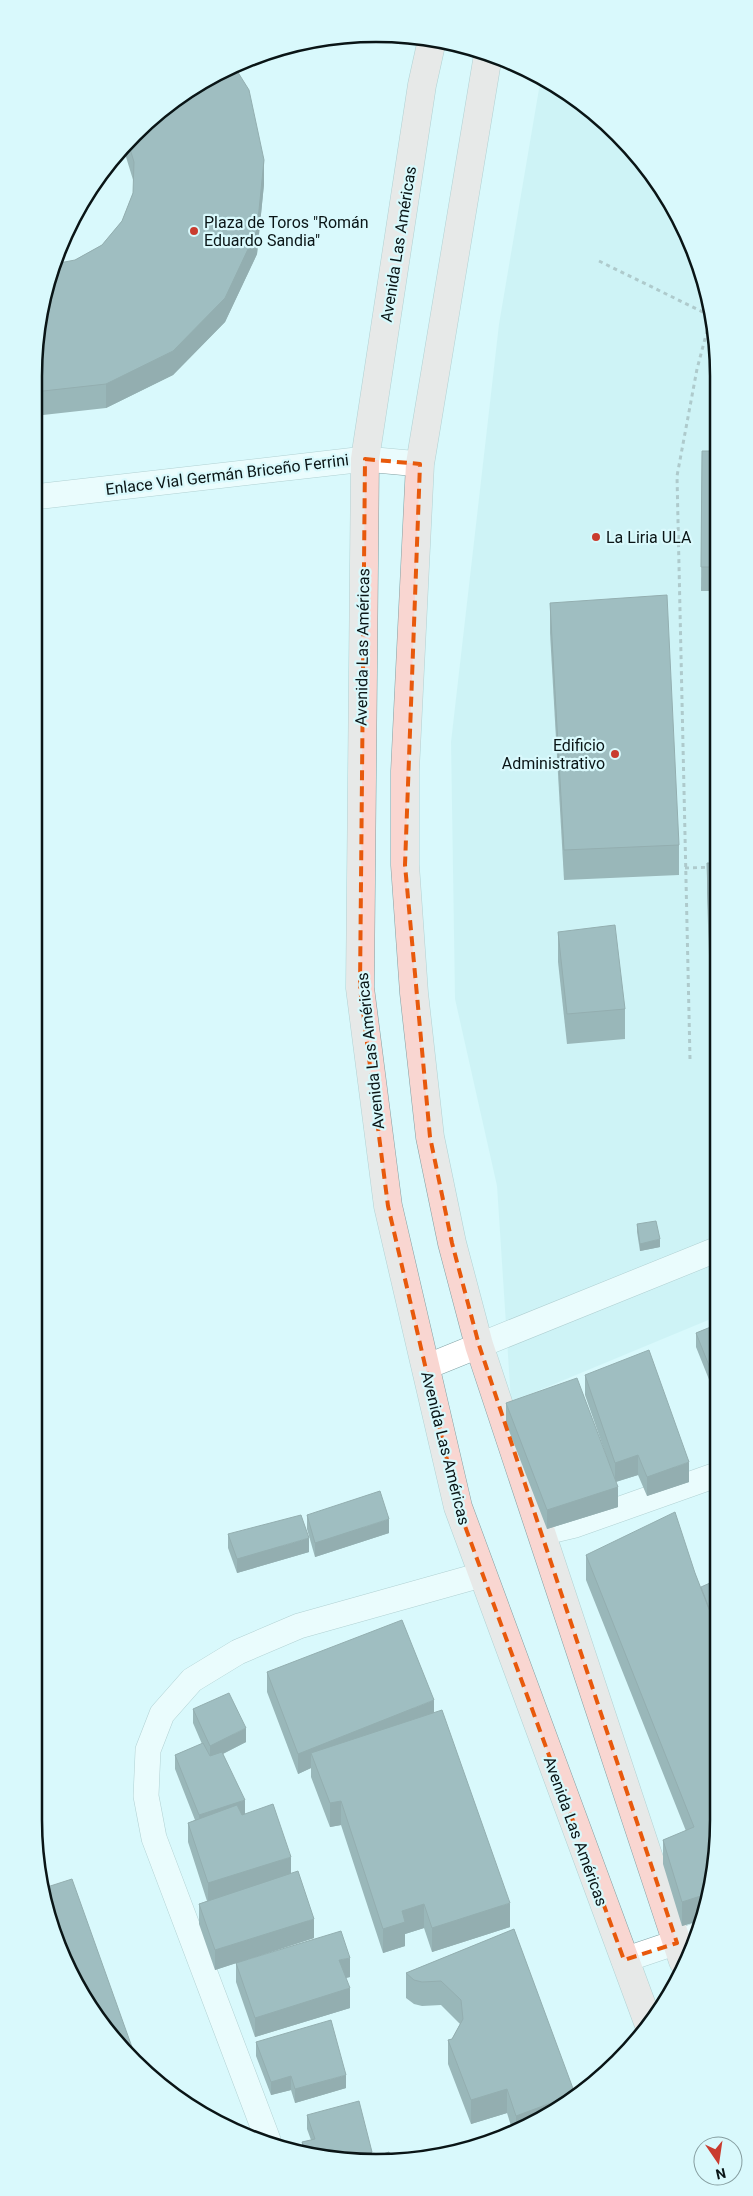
<svg xmlns="http://www.w3.org/2000/svg" width="753" height="2196" viewBox="0 0 753 2196" font-family="Roboto,sans-serif">
<rect width="100%" height="100%" fill="#d9f9fc"/>
<!-- built -->
<path fill="#c2ecf0" d="M541 77 548 80 634 150 693 245 716 332 718 1316 511 1402 497 1186 455 999 451 742 499 324Z"/>
<g fill="none" stroke-linecap="round" stroke-linejoin="round">
<defs>
<g id="street">
<path d="M34 497 365 459 420 464"/>
<path d="M426 1367 718 1249"/>
<path d="M541 1533 575 1525 719 1474"/>
<path d="M624 1960 695 1936"/>
<path d="M268 2140 154 1838 146 1796 148 1750 162 1714 192 1680 238 1652 299 1626 481 1575"/>
</g>
<g id="secondary">
<path d="M432 40 422 85 365 459 360 988 388 1206 458 1507 649 2025"/>
<path d="M488 55 420 464 405 771V865L414 993 430 1137 452 1243 479 1345 683 1961"/>
</g>
</defs>
<!-- street casing -->
<use href="#street" stroke="#82a0a3" stroke-width="26"/>
<!-- secondary casing -->
<use href="#secondary" stroke="#82a0a3" stroke-width="29"/>
<!-- path -->
<g stroke="#7b9193" stroke-width="3" stroke-dasharray="4 4" stroke-linecap="butt">
<path d="M599 261 711 316"/>
<path d="M685 868 717 867"/>
<path d="M690 1059 677 476 697 369 711 316"/>
</g>
<!-- street -->
<use href="#street" stroke="#fff" stroke-width="25"/>
<!-- secondary -->
<use href="#secondary" stroke="#f9d6d1" stroke-width="28"/>
</g>
<!-- wall -->
<g fill="#4d6669">
<path d="M150 119 264 184 257 254 225 322 173 375 106 408 34 416V376L75 260 102 245 122 221 133 193 134 183 126 157 121 151Z"/>
<path d="M702 451H717V591H701Z"/>
<path d="M550 603 679 845V875L564 880 550 633Z"/>
<path d="M707 863H717L718 1048H712L707 893Z"/>
<path d="M558 932 625 1009V1039L567 1044 558 962Z"/>
<path d="M637 1224 660 1247 640 1251 637 1232Z"/>
<path d="M718 1324V1402L696 1347V1333Z"/>
<path d="M585 1375 689 1482 647 1496 638 1475 616 1482 618 1507 547 1529 506 1423V1403L608 1461 585 1395Z"/>
<path d="M307 1515 389 1533 315 1557 307 1529Z"/>
<path d="M228 1534 309 1552 237 1573 228 1548Z"/>
<path d="M586 1555 695 1573 701 1589 719 1617 713 1620 708 1908 702 1920 682 1926 663 1864V1840L686 1831 586 1580Z"/>
<path d="M267 1672 434 1713 510 1927 432 1952 424 1928 405 1934V1946L383 1953 341 1825 330 1827 311 1777V1768L298 1774 267 1692Z"/>
<path d="M193 1709 246 1742 223 1754 245 1814 291 1874 314 1938 246 1960 350 1977 346 1978 350 2008 255 2037 236 1982V1963L215 1970 199 1924V1904L207 1901 188 1842V1823L195 1820 175 1769V1755L202 1744 193 1723Z"/>
<path d="M514 1929 575 2098 567 2104 512 2129 507 2113 471 2124 448 2064V2040L452 2039 460 2024 441 2005 422 2006 414 2004 406 1998V1973Z"/>
<path d="M256 2042 346 2088 295 2103 291 2090 271 2095 256 2056Z"/>
<path d="M307 2115 372 2158 392 2161 332 2159 302 2150V2142L311 2140 307 2129Z"/>
</g>
<!-- shaded-wall -->
<g fill="#3f5355">
<path d="M264 160V184L257 254 225 322 173 375 106 408V384Z"/>
<path d="M660 1239V1247L640 1251V1244Z"/>
<path d="M638 1455V1475L615 1482V1463Z"/>
<path d="M689 1462V1482L647 1496V1477Z"/>
<path d="M618 1487V1507L547 1529V1510Z"/>
<path d="M389 1519V1533L315 1557V1543Z"/>
<path d="M309 1538V1552L237 1573V1559Z"/>
<path d="M719 1603V1617L709 1622V1608Z"/>
<path d="M434 1700V1719L311 1753V1768L298 1774V1754Z"/>
<path d="M246 1728V1742L210 1760V1746Z"/>
<path d="M245 1800V1814L199 1829V1815Z"/>
<path d="M341 1801V1825L330 1827V1803Z"/>
<path d="M291 1857V1876L208 1903V1883Z"/>
<path d="M710 1893 708 1908 702 1920 682 1926V1902Z"/>
<path d="M510 1903V1927L432 1952V1928Z"/>
<path d="M424 1904V1928L405 1934V1946L383 1953V1929L402 1911Z"/>
<path d="M314 1919V1938L215 1970V1950Z"/>
<path d="M350 1958V1977L339 1979V1960Z"/>
<path d="M350 1988V2008L255 2037V2018Z"/>
<path d="M133 2050V2058L126 2052Z"/>
<path d="M346 2075V2088L295 2103V2089Z"/>
<path d="M291 2076V2090L271 2095V2082Z"/>
<path d="M507 2089V2113L471 2124V2100Z"/>
<path d="M575 2094V2098L567 2104 516 2128V2116Z"/>
<path d="M372 2152V2161L348 2160Z"/>
</g>
<!-- building -->
<g fill="#5a777a" stroke="#3f5355">
<path d="M234 66 249 90 264 160 257 230 225 298 173 351 106 384 34 392V376L45 288 54 264 75 260 102 245 122 221 133 193 134 162 128 142 150 119 205 80Z"/>
<path d="M702 451H717V567H701Z"/>
<path d="M667 595 679 845 564 850 550 603Z"/>
<path d="M707 863H717L718 1018H712Z"/>
<path d="M615 925 625 1009 567 1014 558 932Z"/>
<path d="M656 1221 660 1239 640 1244 637 1224Z"/>
<path d="M718 1324V1388L696 1333Z"/>
<path d="M649 1350 689 1462 647 1477 638 1455 615 1463 585 1375Z"/>
<path d="M577 1378 618 1487 547 1510 506 1403Z"/>
<path d="M380 1491 389 1519 315 1543 307 1515Z"/>
<path d="M675 1512 695 1573 719 1635V1820L710 1893 682 1902 663 1840 694 1827 586 1555Z"/>
<path d="M301 1515 309 1538 237 1559 228 1534Z"/>
<path d="M719 1579V1603L709 1608 701 1587Z"/>
<path d="M719 1619V1633L714 1622Z"/>
<path d="M402 1620 434 1700 298 1754 267 1672Z"/>
<path d="M229 1693 246 1728 210 1746 193 1709Z"/>
<path d="M442 1710 510 1903 432 1928 424 1904 402 1911 405 1922 383 1929 341 1801 330 1803 311 1753Z"/>
<path d="M203 1743 210 1756 222 1752 245 1800 199 1815 175 1755Z"/>
<path d="M273 1804 291 1857 208 1883 188 1823 237 1805 242 1815Z"/>
<path d="M298 1871 314 1919 215 1950 199 1904Z"/>
<path d="M72 1879 133 2050 126 2052 119 2046 60 1950 41 1889Z"/>
<path d="M514 1929 575 2094 516 2116 507 2089 471 2100 448 2040 452 2039 463 2019 461 2000 441 1981 422 1982 414 1980 406 1973Z"/>
<path d="M341 1931 350 1958 339 1960 350 1988 255 2018 236 1963Z"/>
<path d="M331 2020 346 2075 295 2089 291 2076 271 2082 256 2042Z"/>
<path d="M359 2101 372 2152 348 2160 332 2159 305 2151 302 2142 315 2139 307 2115Z"/>
<path d="M389 2152 392 2161 365 2160Z"/>
</g>
<!-- marked area -->
<path d="M0 0H753V2196H0ZM365 459 420 464 405 865 430 1137 452 1243 479 1345 677 1943 624 1960 458 1507 388 1206 360 988Z" fill="#d9f9fc" fill-opacity=".55" fill-rule="evenodd"/>
<path fill="none" stroke="#e8590c" stroke-width="4" stroke-dasharray="10 6" stroke-linejoin="round" d="M365 459 420 464 405 865 430 1137 452 1243 479 1345 677 1943 624 1960 458 1507 388 1206 360 988Z"/>
<!-- markers -->
<g fill="#c93c2f" stroke="#d9f9fc" stroke-width="2">
<circle cx="194" cy="231" r="5"/>
<circle cx="596" cy="537" r="5"/>
<circle cx="615" cy="754" r="5"/>
</g>
<g text-anchor="middle" stroke-width="4.5" stroke-linejoin="round" paint-order="stroke">
<!-- poi labels -->
<g font-size="16" fill="#0a1516" stroke="#d9f9fc" text-anchor="start">
<text x="204" y="228">Plaza de Toros "Román<tspan x="204" dy="18">Eduardo Sandia"</tspan></text>
<text x="606" y="543">La Liria ULA</text>
<text x="605" y="751" text-anchor="end">Edificio<tspan x="605" dy="18">Administrativo</tspan></text>
</g>
<!-- street labels -->
<g font-size="16" fill="#0a1516" stroke="#d9f9fc">
<text transform="translate(398 244) rotate(-81)" y="6">Avenida Las Américas</text>
<text transform="translate(227 474) rotate(-7)" y="6">Enlace Vial Germán Briceño Ferrini</text>
<text transform="translate(362 647) rotate(-89)" y="6">Avenida Las Américas</text>
<text transform="translate(370 1051) rotate(-96)" y="6">Avenida Las Américas</text>
<text transform="translate(446 1448) rotate(76)" y="6">Avenida Las Américas</text>
<text transform="translate(576 1831) rotate(70)" y="6">Avenida Las Américas</text>
</g>
</g>
<!-- crop -->
<path d="M0 0H753V2196H0ZM376 42H376A334 334 0 0 1 710 376V1820A334 334 0 0 1 376 2154H376A334 334 0 0 1 42 1820V376A334 334 0 0 1 376 42Z" fill="#d9f9fc" fill-rule="evenodd"/>
<path fill="none" stroke="#0a1516" stroke-width="2.5" d="M376 42H376A334 334 0 0 1 710 376V1820A334 334 0 0 1 376 2154H376A334 334 0 0 1 42 1820V376A334 334 0 0 1 376 42Z"/>
<!-- north arrow -->
<g transform="translate(718 2161) rotate(167)"><circle r="24" fill="#d9f9fc" stroke="#869ea0"/>
<path d="M0-4L9 19L0 12L-9 19Z" fill="#c93c2f"/>
<text y="-8" font-size="14" font-weight="bold" text-anchor="middle" fill="#0a1516">N</text>
</g>
</svg>
